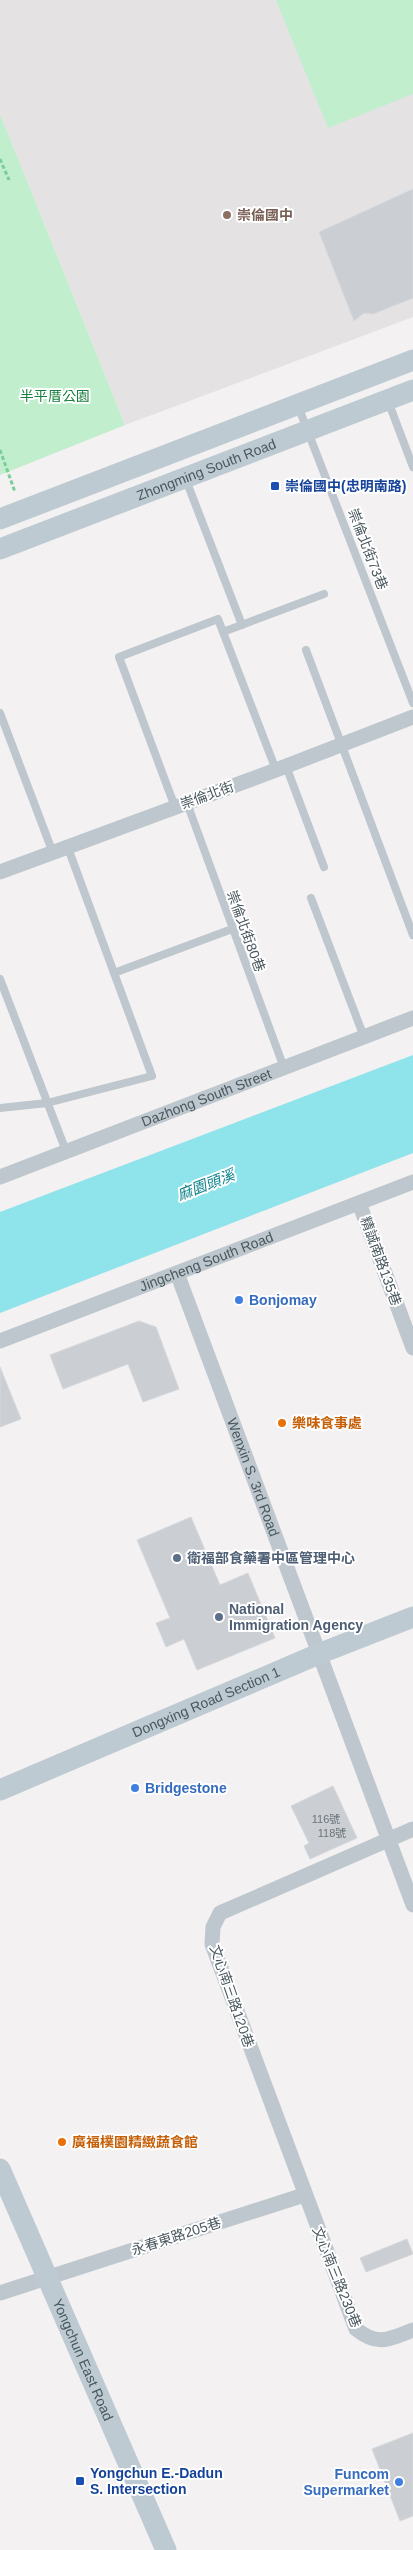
<svg xmlns="http://www.w3.org/2000/svg" width="413" height="2550" viewBox="0 0 413 2550" font-family="Arial,'Noto Sans TC',sans-serif">
<rect width="100%" height="100%" fill="#f3f1f1"/>
<!-- education -->
<path fill="#e4e2e3" d="M0 0H413V317L125 425 0 114Z"/>
<!-- green -->
<g fill="#c1efcd">
<path d="M276 0H413V94L328 128Z"/>
<path d="M0 114 125 425 0 475Z"/>
</g>
<!-- water -->
<path fill="#8fe3eb" d="M413 1055V1153L0 1313V1212Z"/>
<!-- building -->
<g fill="#cbcfd3" stroke="#d5d8dc">
<path d="M413 189V298L373 314 364 313 354 321 319 232Z"/>
<path d="M139 1321 156 1327 179 1389 143 1402 128 1364 63 1389 50 1355Z"/>
<path d="M0 1367 21 1419 0 1427Z"/>
<path d="M191 1517 220 1585 248 1573 275 1638 197 1670 184 1639 166 1647 156 1623 170 1618 137 1540Z"/>
<path d="M333 1786 357 1838 310 1859 304 1846 309 1843 291 1806Z"/>
<path d="M407 2239 413 2254 366 2272 360 2258Z"/>
<path d="M413 2433V2516L400 2521 372 2449Z"/>
</g>
<g fill="none" stroke-linecap="round" stroke-linejoin="round">
<!-- path -->
<g stroke="#79cd99" stroke-width="3" stroke-dasharray="4 2.5" stroke-linecap="butt">
<path d="M0 159 9 180"/>
<path d="M0 450 15 492"/>
</g>
<!-- lane -->
<g stroke="#bdc7cd" stroke-width="8">
<path d="M388 401 413 467"/>
<path d="M298 406 413 703"/>
<path d="M186 480 242 625"/>
<path d="M223 632 276 770"/>
<path d="M306 650 413 935"/>
<path d="M0 713 53 853"/>
<path d="M286 766 324 867"/>
<path d="M187 803 284 1068"/>
<path d="M175 807 119 657 218 619 223 632 324 594"/>
<path d="M311 898 364 1037"/>
<path d="M114 973 232 929"/>
<path d="M0 979 66 1151"/>
<path d="M0 1108 47 1103 152 1076 68 848"/>
</g>
<!-- street -->
<g stroke="#bdc7cd" stroke-width="15">
<path d="M0 872 276 770 413 717"/>
<path id="s1" d="M0 1177 413 1018"/>
<path d="M359 1203 413 1348"/>
<path id="s2" d="M177 1273 413 1905"/>
<path id="s3" d="M0 1341 413 1182"/>
<path d="M413 1829 220 1913 213 1927 212 1944 356 2329C378 2347 389 2339 413 2330"/>
<path d="M0 2293 304 2195"/>
</g>
<!-- secondary -->
<g stroke="#bdcad2" stroke-width="21">
<path d="M0 519 413 360"/>
<path id="s4" d="M0 549 413 390"/>
<path id="s5" d="M0 1790 321 1653 413 1617"/>
<path id="s6" d="M0 2169 166 2550"/>
</g>
</g>
<!-- markers -->
<circle fill="#8d6e63" stroke="#fff" stroke-width="2" cx="227" cy="215" r="5"/>
<g fill="#1a4fb4" stroke="#fff" stroke-width="2">
<rect x="270" y="481" width="10" height="10" rx="2.5"/>
<rect x="75" y="2476" width="10" height="10" rx="2.5"/>
</g>
<g fill="#3f7fe0" stroke="#fff" stroke-width="2">
<circle cx="239" cy="1300" r="5"/>
<circle cx="135" cy="1788" r="5"/>
<circle cx="399" cy="2482" r="5"/>
</g>
<g fill="#e8710a" stroke="#fff" stroke-width="2">
<circle cx="282" cy="1423" r="5"/>
<circle cx="62" cy="2142" r="5"/>
</g>
<g fill="#5c6f8a" stroke="#fff" stroke-width="2">
<circle cx="177" cy="1558" r="5"/>
<circle cx="219" cy="1617" r="5"/>
</g>
<g text-anchor="middle" stroke-width="4" stroke-linejoin="round" paint-order="stroke">
<!-- number labels -->
<g font-size="11" fill="#6a757b">
<text x="326" y="1823">116號</text>
<text x="332" y="1837">118號</text>
</g>
<!-- education labels -->
<g font-size="14" font-weight="bold" fill="#785e54" stroke="#fff" text-anchor="start">
<text x="237" y="220">崇倫國中</text>
</g>
<!-- park labels -->
<g font-size="14" fill="#198040" stroke="#fff">
<text x="55" y="401">半平厝公園</text>
</g>
<!-- street labels -->
<g font-size="14" fill="#49575e" stroke="#fff">
<text dy="5" stroke="none"><textPath href="#s4" startOffset="221">Zhongming South Road</textPath></text>
<text transform="translate(368 549) rotate(69)" y="5">崇倫北街73巷</text>
<text transform="translate(207 795) rotate(-20)" y="5">崇倫北街</text>
<text transform="translate(246 931) rotate(70)" y="5">崇倫北街80巷</text>
<text dy="5" stroke="none"><textPath href="#s1" startOffset="221">Dazhong South Street</textPath></text>
<text transform="translate(381 1261) rotate(70)" y="5">精誠南路135巷</text>
<text dy="5" stroke="none"><textPath href="#s3" startOffset="221">Jingcheng South Road</textPath></text>
<text dy="5" stroke="none"><textPath href="#s2" startOffset="218">Wenxin S. 3rd Road</textPath></text>
<text dy="5" stroke="none"><textPath href="#s5" startOffset="224">Dongxing Road Section 1</textPath></text>
<text transform="translate(232 1996) rotate(71)" y="5">文心南三路120巷</text>
<text transform="translate(176 2236) rotate(-18)" y="5">永春東路205巷</text>
<text transform="translate(337 2277) rotate(68)" y="5">文心南三路230巷</text>
<text dy="5" stroke="none"><textPath href="#s6" startOffset="208">Yongchun East Road</textPath></text>
</g>
<!-- transit labels -->
<g font-size="14" font-weight="bold" fill="#164399" stroke="#fff" text-anchor="start">
<text x="285" y="491">崇倫國中(忠明南路)</text>
<text x="90" y="2478">Yongchun E.-Dadun<tspan x="90" dy="16">S. Intersection</tspan></text>
</g>
<!-- shop labels -->
<g font-size="14" font-weight="bold" fill="#366cbe" stroke="#fff" text-anchor="start">
<text x="249" y="1305">Bonjomay</text>
<text x="145" y="1793">Bridgestone</text>
<text x="389" y="2479" text-anchor="end">Funcom<tspan x="389" dy="16">Supermarket</tspan></text>
</g>
<!-- food labels -->
<g font-size="14" font-weight="bold" fill="#c56008" stroke="#fff" text-anchor="start">
<text x="292" y="1428">樂味食事處</text>
<text x="72" y="2147">廣福樸園精緻蔬食館</text>
</g>
<!-- service labels -->
<g font-size="14" font-weight="bold" fill="#4e5e75" stroke="#fff" text-anchor="start">
<text x="187" y="1563">衛福部食藥署中區管理中心</text>
<text x="229" y="1614">National<tspan x="229" dy="16">Immigration Agency</tspan></text>
</g>
<!-- water labels -->
<g font-size="15" font-style="italic" fill="#0f828c" stroke="#fff">
<text transform="translate(206 1185) rotate(-21)" y="5">麻園頭溪</text>
</g>
</g>
</svg>
